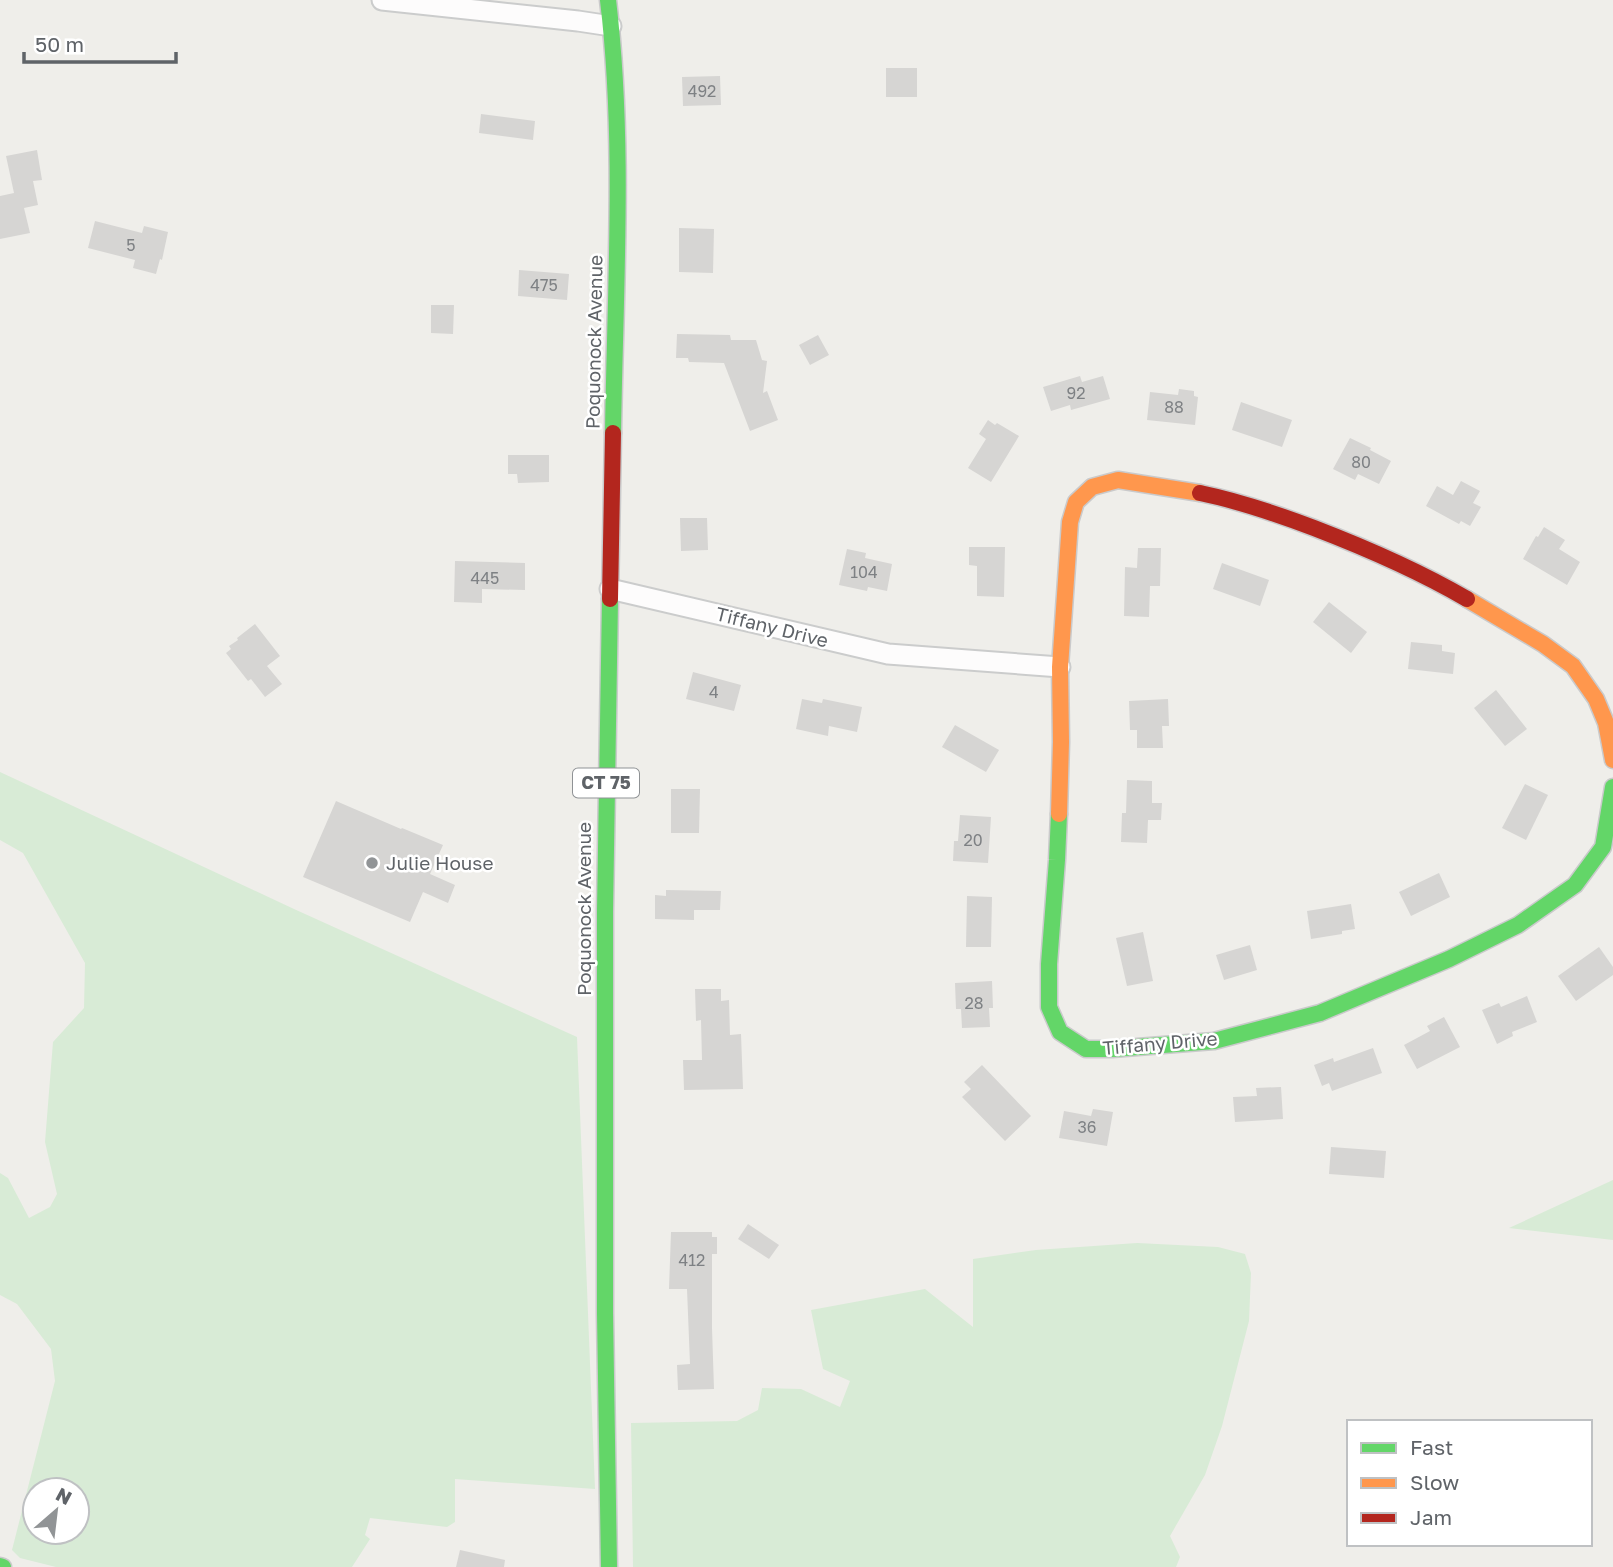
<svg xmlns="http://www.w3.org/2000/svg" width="1613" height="1567" viewBox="0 0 1613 1567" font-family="'Golos Text',sans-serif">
<rect width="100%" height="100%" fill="#efeeea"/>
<!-- green -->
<g fill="#d8ebd6" fill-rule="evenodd">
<path d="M0 772 294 909 577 1037 595 1489 455 1479V1522L447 1527 370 1518 365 1535 370 1539 352 1567H56L20 1558 12 1550 55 1381 51 1349 17 1304 0 1295V1173L8 1178 29 1218 50 1207 57 1194 45 1142 53 1042 84 1008 85 963 23 853 0 840ZM35 1490H77V1532H35Z"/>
<path d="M1613 1180V1240L1509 1228Z"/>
<path d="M1137 1243 1218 1247 1245 1254 1251 1273 1249 1321 1222 1426 1205 1475 1170 1536 1180 1557 1176 1567H633L631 1423 737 1421 758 1410 762 1388 801 1389 840 1407 850 1381 823 1369 811 1310 925 1289 973 1327V1259L1036 1250Z"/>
</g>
<!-- building -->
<g fill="#d6d5d3">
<rect x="886" y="68" width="31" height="29"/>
<path d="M720 76 721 105 683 106 682 77Z"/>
<path d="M481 114 535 121 533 140 479 133Z"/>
<path d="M37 150 42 180 33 181 38 205 24 208 30 233 0 239V196L14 193 6 156Z"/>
<path d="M95 221 142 233 144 226 168 232 162 260 160 259 156 274 133 268 135 260 88 248Z"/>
<path d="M679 228 714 229 713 273 679 272Z"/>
<path d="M519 270 569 274 567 300 518 296Z"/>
<path d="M431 305H454L453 334 431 333Z"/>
<path d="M677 334 730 335 731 340H756L762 360 767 361 763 393 767 391 778 420 750 431 724 363 689 362 688 358H676Z"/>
<path d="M818 335 829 355 810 365 799 345Z"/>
<path d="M1080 376 1082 382 1103 376 1110 399 1071 410 1070 405 1051 411 1043 387Z"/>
<path d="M1179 389 1194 391V396L1198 397 1195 425 1147 420 1150 392 1178 395Z"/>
<path d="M1241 402 1292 420 1282 447 1232 430Z"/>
<path d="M988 420 995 425 997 423 1019 436 991 482 968 468 986 439 979 434Z"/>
<path d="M1350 438 1371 448 1370 450 1391 461 1379 484 1358 474 1355 480 1333 469Z"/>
<path d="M508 455H549V482L518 483 517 474H508Z"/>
<path d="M1461 481 1480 491 1473 503 1481 507 1470 526 1461 521 1459 524 1426 506 1437 486 1453 495Z"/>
<path d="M680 518H707L708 550 681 551Z"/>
<path d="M1544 527 1565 540 1559 549 1580 562 1567 585 1523 559 1536 536 1538 537Z"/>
<path d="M969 547H1005L1004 597 977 596V566L969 565Z"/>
<path d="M1138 548H1161L1160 586H1150L1149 617 1124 616 1125 567 1137 568Z"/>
<path d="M847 549 866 553 865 558 892 564 887 591 868 587 867 591 839 585Z"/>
<path d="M455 561 525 563V590L482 589V603L454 602Z"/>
<path d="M1222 563 1269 580 1260 606 1213 589Z"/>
<path d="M1329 602 1367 632 1351 653 1313 622Z"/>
<path d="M255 624 280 656 267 666 282 684 265 697 251 679 248 681 226 653 231 649 229 646 238 640 237 638Z"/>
<path d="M1411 642 1442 645V651L1455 653 1453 674 1408 669Z"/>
<path d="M693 672 741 685 734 711 686 699Z"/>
<path d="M1496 690 1527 729 1505 746 1474 708Z"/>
<path d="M802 699 822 703 823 699 862 707 857 732 829 726 828 736 796 729Z"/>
<path d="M1168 699 1169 726H1162L1163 748H1137V730H1130L1129 701Z"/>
<path d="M955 725 999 750 986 772 942 747Z"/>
<path d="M1127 780 1152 781V803H1162L1161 820H1148L1147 843 1121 842 1122 813H1126Z"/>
<path d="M1525 784 1548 795 1526 840 1502 828Z"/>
<path d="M671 789H700L699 833H671Z"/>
<path d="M336 801 401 829 402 828 443 845 430 874 455 885 448 903 423 892 410 922 303 877Z"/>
<path d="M960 815 991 817 988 863 953 861 954 841H958Z"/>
<path d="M1439 873 1450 897 1411 916 1399 892Z"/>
<path d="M666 890 721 891 720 910H694V920L655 919V895L666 896Z"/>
<path d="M967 896 992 897 991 947H966Z"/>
<path d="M1351 904 1355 929 1342 931V934L1311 939 1307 911Z"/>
<path d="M1143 932 1153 981 1127 986 1116 938Z"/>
<path d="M1250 945 1257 970 1224 980 1216 955Z"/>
<path d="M1599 947 1613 967V975L1576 1001 1558 976Z"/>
<path d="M992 981 993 1008H989L990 1027 962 1028 961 1009H956L955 983Z"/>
<path d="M695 989H721V1001L729 1000 730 1035 741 1034 743 1089 684 1090 683 1060H702L701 1020 696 1021Z"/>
<path d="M1527 996 1537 1022 1512 1032 1513 1036 1497 1044 1482 1010 1499 1003 1501 1007Z"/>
<path d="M1444 1017 1460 1047 1417 1069 1404 1045 1430 1031 1427 1026Z"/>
<path d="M1373 1048 1382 1073 1332 1091 1329 1083 1322 1086 1314 1065 1333 1058 1334 1062Z"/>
<path d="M982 1065 1031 1116 1005 1141 962 1097 971 1089 964 1082Z"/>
<path d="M1281 1087 1283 1119 1235 1122 1233 1097 1257 1096 1256 1088Z"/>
<path d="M1093 1109 1113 1112 1107 1146 1059 1138 1064 1111 1091 1116Z"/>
<path d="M1331 1147 1386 1151 1384 1178 1329 1174Z"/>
<path d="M748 1224 779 1245 769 1259 738 1239Z"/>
<path d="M671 1232H712V1237H717V1254H712V1328L714 1389 678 1390 677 1365 690 1364 687 1289H669Z"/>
<path d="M460 1550 505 1560 504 1567H456Z"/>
</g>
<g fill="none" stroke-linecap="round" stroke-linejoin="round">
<defs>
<g id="street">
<path d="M382 0 578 21 611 26"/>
<path d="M610 589 888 654 1060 667"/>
</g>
<g id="fast">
<path d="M608 0C625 143 615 289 613 433"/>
<path d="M1059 814 1057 860 1049 964V1007L1060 1032 1086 1049H1112L1214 1041 1320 1013 1449 959 1518 925 1575 885 1603 847 1613 787"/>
<path d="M0 1566 3 1567"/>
<path d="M609 1567 605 1313V912L610 599"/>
</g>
<g id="slow">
<path d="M1467 599 1543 644 1573 666 1596 699 1606 723 1613 760"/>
<path d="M1059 814 1061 742 1060 667 1070 522 1076 502 1092 487 1118 480 1200 493"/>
</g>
<g id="jam">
<path d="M1200 493C1239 501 1277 514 1314 528 1366 548 1419 571 1467 599"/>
<path d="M610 599 613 433"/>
</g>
</defs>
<!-- street casing -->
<use href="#street" stroke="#cbcccc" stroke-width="23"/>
<!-- fast casing -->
<use href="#fast" stroke="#cacacb" stroke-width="19"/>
<!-- slow casing -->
<use href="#slow" stroke="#cacacb" stroke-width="19"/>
<!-- jam casing -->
<use href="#jam" stroke="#cacacb" stroke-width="19"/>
<!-- street -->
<use href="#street" stroke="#fdfcfc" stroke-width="19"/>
<!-- fast -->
<use href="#fast" stroke="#63d668" stroke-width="16"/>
<!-- slow -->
<use href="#slow" stroke="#ff974d" stroke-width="16"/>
<!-- jam -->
<use href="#jam" stroke="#b3261e" stroke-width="16"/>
</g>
<!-- markers -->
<circle fill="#919496" stroke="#fff" stroke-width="2.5" cx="372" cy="863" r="7"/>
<g text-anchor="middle" stroke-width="5" stroke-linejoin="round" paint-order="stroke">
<!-- number labels -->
<g font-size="16" fill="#7e8184">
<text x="702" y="97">492</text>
<text x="131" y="251">5</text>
<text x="544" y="291">475</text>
<text x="1076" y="399">92</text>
<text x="1174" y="413">88</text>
<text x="1361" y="468">80</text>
<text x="864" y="578">104</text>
<text x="485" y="584">445</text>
<text x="714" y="698">4</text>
<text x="973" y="846">20</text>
<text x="974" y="1009">28</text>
<text x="1087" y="1133">36</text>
<text x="692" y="1266">412</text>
</g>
<!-- shield labels -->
<rect fill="#fff" stroke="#8f9295" stroke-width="2" x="573" y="768.5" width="66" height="29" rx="5"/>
<g font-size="18" font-weight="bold" fill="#5f6368">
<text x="606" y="789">CT 75</text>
</g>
<!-- street labels -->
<g font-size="19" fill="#5f6368" stroke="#fff">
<text transform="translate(594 342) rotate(-89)" y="7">Poquonock Avenue</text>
<text transform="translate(772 627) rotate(14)" y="7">Tiffany Drive</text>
<text transform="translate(584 909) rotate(-90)" y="7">Poquonock Avenue</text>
<text transform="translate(1160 1043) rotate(-5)" y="7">Tiffany Drive</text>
</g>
<!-- poi labels -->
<g font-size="19" fill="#5f6368" stroke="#fff" text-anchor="start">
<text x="386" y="870">Julie House</text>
</g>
</g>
<!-- legend -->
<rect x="1347" y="1420" width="245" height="126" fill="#ffffff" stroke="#bfc1c3" stroke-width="2"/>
<rect x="1361" y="1443" width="35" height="10" fill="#63d668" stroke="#bfc1c3" stroke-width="2"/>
<text x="1410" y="1455" font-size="21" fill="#5f6368">Fast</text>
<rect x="1361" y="1478" width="35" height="10" fill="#ff974d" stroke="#bfc1c3" stroke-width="2"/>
<text x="1410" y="1490" font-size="21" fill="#5f6368">Slow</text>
<rect x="1361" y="1513" width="35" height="10" fill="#b3261e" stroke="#bfc1c3" stroke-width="2"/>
<text x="1410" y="1525" font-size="21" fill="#5f6368">Jam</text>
<!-- north arrow -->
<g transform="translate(56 1511) rotate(28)"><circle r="33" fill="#ffffff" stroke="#bfc1c3" stroke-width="2"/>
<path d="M0-5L12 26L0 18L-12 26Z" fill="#919496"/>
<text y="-10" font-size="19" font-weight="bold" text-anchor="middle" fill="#5f6368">N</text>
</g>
<!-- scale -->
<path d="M24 52v10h152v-10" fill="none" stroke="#5f6368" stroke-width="3.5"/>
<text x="35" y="52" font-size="21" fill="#5f6368" stroke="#ffffff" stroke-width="5" paint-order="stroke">50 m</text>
</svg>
